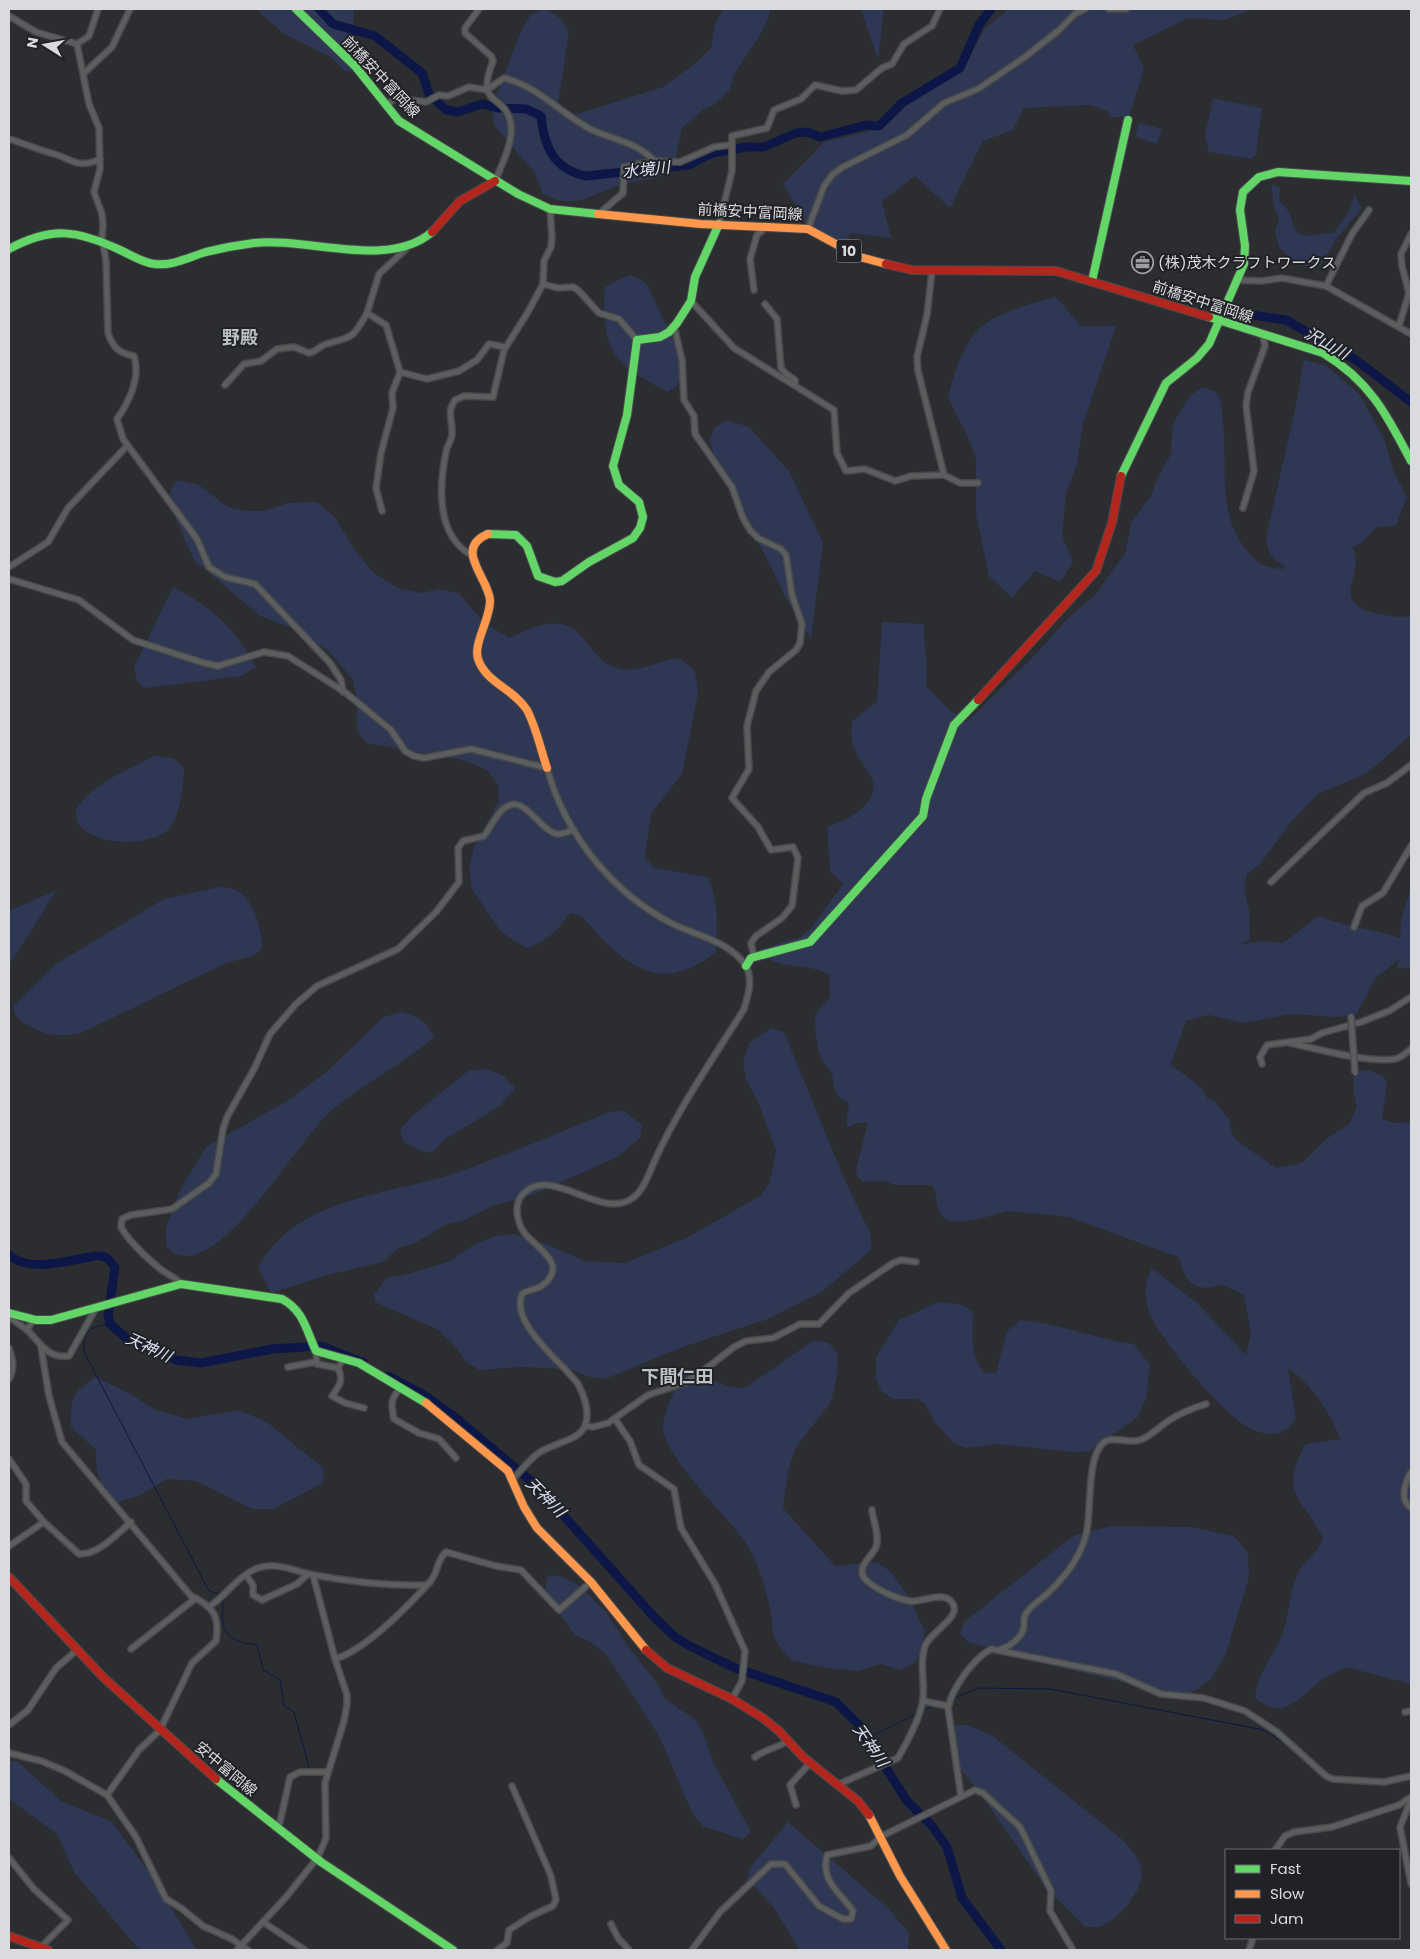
<svg xmlns="http://www.w3.org/2000/svg" width="1420" height="1959" viewBox="0 0 1420 1959" font-family="Poppins,'Noto Sans JP',sans-serif">
<rect width="100%" height="100%" fill="#2b2d30"/>
<!-- green -->
<g fill="#2e3754">
<path d="M256 9H354L353 30 365 60 356 70 345 71 331 57 283 33Z"/>
<path d="M546 9 561 19 569 32 558 103 561 110 574 115 663 87 692 66 711 48 715 23 724 9H770L768 19 757 40 734 74 730 89 714 105 704 109 682 128 673 171C657 181 642 179 624 184 593 192 577 212 543 194L534 172 494 125 492 107 520 33 531 14Z"/>
<path d="M861 9H884L878 59Z"/>
<path d="M1009 9H1253L1225 20 1188 18 1133 45 1144 68 1129 117H1110L1107 111 1090 105 1024 108 1013 130 983 141 950 208 915 176 882 201 891 238 851 233 843 244 806 224 783 184 824 142 882 128 913 100 963 71 984 29Z"/>
<path d="M1213 98 1262 108 1256 155 1251 159 1209 152 1205 136Z"/>
<path d="M1139 123 1162 129 1157 144 1135 137Z"/>
<path d="M1271 184 1280 187 1279 200 1290 213 1294 229 1303 236 1334 233 1350 210 1354 195 1362 208 1337 238 1321 265 1311 267 1298 265 1279 248 1275 231 1279 219 1274 206Z"/>
<path d="M629 275 641 279 648 286 673 340 682 371 677 386 667 392C612 362 601 351 605 287Z"/>
<path d="M1056 297 1081 326H1116L1083 424 1077 464 1066 494 1062 535 1073 563 1060 582 1035 571 1012 598 989 576 976 515V458L964 429 948 398C967 323 984 316 1056 297Z"/>
<path d="M1304 360 1327 366 1360 395 1385 441 1394 473 1407 497 1396 525 1375 528 1363 542 1352 548C1368 574 1326 602 1376 613 1389 616 1399 618 1411 616V735L1366 774 1319 793 1291 822 1261 863 1247 874 1244 888 1249 910 1250 939 1239 945 1262 941 1283 943 1319 916C1347 928 1373 928 1400 938L1401 920 1411 887V967L1396 969 1400 958 1375 979 1356 1015 1337 1017 1290 1014 1244 1023 1209 1015 1186 1021 1171 1064C1181 1074 1203 1084 1207 1098L1215 1102 1229 1119 1232 1133 1236 1140 1276 1168 1302 1163 1326 1139 1349 1124 1357 1107 1353 1090 1354 1072 1368 1070 1383 1076 1387 1084 1382 1119 1394 1123 1411 1122V1684L1346 1667C1338 1671 1329 1675 1322 1680 1297 1698 1285 1722 1255 1698 1257 1673 1273 1657 1282 1635 1289 1615 1289 1594 1297 1575 1303 1560 1319 1553 1323 1538 1301 1495 1279 1497 1305 1444L1341 1439C1328 1411 1314 1386 1288 1368L1296 1419C1289 1428 1283 1434 1271 1434 1258 1434 1246 1427 1236 1419 1215 1403 1157 1336 1149 1312 1144 1294 1144 1284 1152 1268L1197 1303 1246 1355 1251 1335 1244 1295 1222 1284C1203 1291 1190 1289 1182 1268 1181 1264 1181 1261 1178 1257L1069 1217 1007 1211 975 1220 952 1222 941 1216 937 1205 935 1190 931 1185H896L883 1181 863 1182 857 1176 856 1169 868 1123H857L849 1127 846 1125 849 1103C834 1097 835 1089 832 1075 830 1069 824 1064 821 1058 816 1045 815 1027 815 1014L830 997 829 975C807 961 775 972 759 950L801 937 811 928 843 884 830 871 827 827C846 821 877 806 873 781 872 777 867 772 865 768 854 749 849 744 852 721L877 702 882 622 924 624C923 645 929 665 926 686L948 709 967 722 1037 653 1068 618 1094 596 1125 553 1132 521 1151 496 1157 479 1171 454 1172 432 1174 421 1190 396 1202 387 1216 392C1222 400 1222 412 1223 421 1228 467 1216 512 1247 551 1257 563 1267 569 1283 569L1285 566C1272 561 1267 551 1266 537L1295 410Z"/>
<path d="M727 420 749 427 789 471 823 543 811 639 787 600 762 549 717 469 710 440 714 428Z"/>
<path d="M178 480 199 485 228 507 246 511H263L288 503 317 502 334 516 356 552 374 573 400 589 422 593 439 589 459 593 483 622 509 638C530 629 558 614 577 632 584 638 589 646 595 653 602 661 609 666 620 669 638 673 661 660 680 658L695 671 698 693 682 774 651 814 645 858 655 868 708 877C719 901 717 926 716 952 671 987 641 978 601 938 590 927 586 915 570 913 560 928 544 944 526 948L501 932 472 889 469 869 474 847 499 801 498 785 487 770 463 760 366 743 357 730V702L353 680 329 651 295 629 260 616 194 560 169 504 171 488Z"/>
<path d="M173 587C213 607 234 628 256 667L242 676 145 688 137 681 134 667Z"/>
<path d="M154 756 173 758 184 767C184 784 180 818 168 830 150 847 91 846 78 823 76 820 76 815 75 812 89 784 127 771 154 756Z"/>
<path d="M219 887C225 888 235 888 239 892 256 904 260 927 263 947L254 956 226 963 79 1034C59 1036 51 1037 33 1028 22 1022 16 1021 13 1007L56 964 164 899Z"/>
<path d="M57 890 9 965V911Z"/>
<path d="M400 1012C417 1015 426 1020 434 1037 403 1065 364 1083 332 1110 299 1138 226 1269 178 1255 174 1254 169 1249 166 1246V1228L180 1190 206 1147 287 1101 325 1073 384 1017Z"/>
<path d="M771 1028 784 1032 844 1178 871 1235V1250L823 1291 768 1319 683 1347 605 1379 590 1377 569 1369 520 1367 479 1370 465 1361 454 1345 437 1329 375 1302 374 1294 388 1277 404 1275 450 1261 472 1246 495 1236 514 1234 549 1245 584 1261 625 1263 688 1237 760 1196 769 1184 776 1151 759 1104 746 1079 743 1063 749 1043Z"/>
<path d="M486 1069 502 1075 515 1088 500 1106 444 1140 432 1153 416 1149 404 1142 400 1130 412 1116 468 1071Z"/>
<path d="M624 1111 642 1125 640 1138 619 1156 535 1194 495 1205 465 1220 447 1224 413 1244 398 1248 383 1262 328 1275 271 1293 258 1268C297 1194 394 1196 464 1170 513 1152 561 1132 609 1112Z"/>
<path d="M939 1302 962 1305 973 1311C973 1332 969 1359 986 1373H996L1007 1331 1020 1320C1059 1323 1095 1339 1134 1344L1150 1365 1146 1399 1137 1418 1089 1451 1074 1452 997 1444 966 1448 954 1443 935 1423 925 1403 917 1399H893L881 1391 876 1378V1357L899 1320Z"/>
<path d="M814 1340 829 1343 838 1354 837 1376 831 1402 796 1447 788 1471 783 1508 835 1566 877 1562 891 1572 910 1599 925 1632 922 1646 916 1662 900 1670 881 1664 858 1671 835 1669 792 1661C787 1654 777 1645 774 1636 772 1629 772 1621 771 1614 767 1593 760 1567 749 1548 730 1517 665 1460 663 1428 663 1416 677 1380 685 1371L731 1387 745 1388Z"/>
<path d="M95 1377 129 1393 154 1409 187 1419 238 1410 267 1422 323 1468V1483L273 1509H252L196 1481 166 1479 141 1495 118 1502C98 1488 96 1473 96 1450L71 1427C70 1399 72 1393 95 1377Z"/>
<path d="M1111 1526 1191 1527 1234 1536 1248 1553 1249 1577 1225 1656 1210 1680 1190 1694 1168 1692 1070 1670 968 1642 960 1634 964 1622 1073 1536Z"/>
<path d="M548 1575 563 1577 580 1586 606 1612 628 1646 659 1686 665 1699 696 1720 705 1738 713 1762 751 1832 743 1839 704 1827 693 1815 659 1736 606 1654 590 1642 575 1635 544 1592Z"/>
<path d="M954 1725H968L993 1736 1123 1840C1131 1849 1142 1860 1142 1873 1142 1891 1118 1921 1101 1926 1097 1928 1090 1927 1085 1927L1047 1889 976 1788 952 1759 951 1740Z"/>
<path d="M17 1761 61 1801 112 1822 151 1875 197 1950H139L74 1872 57 1834 9 1799V1762Z"/>
<path d="M788 1822 889 1909 909 1933 908 1950H800L774 1908 747 1879 750 1868Z"/>
</g>
<g fill="none" stroke-linecap="round" stroke-linejoin="round">
<!-- stream -->
<g stroke="#0d1747" stroke-width="1">
<path d="M110 1324C92 1326 82 1330 84 1352L209 1591 220 1594"/>
<path d="M222 1598C224 1606 222 1614 223 1622 224 1640 243 1643 257 1645L263 1670 280 1680 284 1706 294 1712 309 1767"/>
<path d="M954 1698 978 1688 1050 1689 1264 1730 1289 1746"/>
<path d="M922 1711 936 1705"/>
<path d="M868 1738 918 1713"/>
</g>
<!-- river -->
<g stroke="#0d1747" stroke-width="9">
<path d="M319 9 333 24 375 36 422 73 429 94 446 110 458 112 482 104 498 108 526 109 541 116C544 146 553 169 586 176L689 165 712 153 747 147H764L796 133 808 132 820 137 866 125 879 126 902 103 960 68 979 25 991 9"/>
<path d="M1232 312 1286 320 1356 360 1411 402"/>
<path d="M9 1255C28 1272 62 1262 85 1258 91 1257 98 1254 104 1257 109 1258 112 1264 115 1268L108 1315 110 1324 125 1337 176 1360 201 1363 272 1349 321 1346 364 1363"/>
<path d="M388 1376 424 1395 456 1418 538 1487 655 1618 675 1637 688 1645 735 1668 836 1702 858 1724 907 1801 932 1826 947 1847 962 1898 1001 1950"/>
</g>
<defs>
<g id="street">
<path d="M479 9 465 28V33L491 56 493 61C474 110 506 91 511 125 513 142 502 165 495 181"/>
<path d="M1109 9H1126"/>
<path d="M9 16 36 32 77 44 89 36 98 9"/>
<path d="M77 44 89 104 99 128 100 169 94 192 102 214 103 224 102 238 106 261 108 333C113 348 119 353 134 356 141 377 129 402 117 419L123 439 197 539 209 567 225 577 255 584 330 663 341 680 343 692"/>
<path d="M83 74 112 47 130 9"/>
<path d="M387 106 394 98 426 102 439 95 448 96 469 87 487 90 504 78C538 86 560 113 590 129 615 141 633 140 655 161"/>
<path d="M9 139C23 143 36 149 51 153 71 158 77 170 100 159"/>
<path d="M600 213 623 193 624 167 655 161 680 162 714 147 730 145"/>
<path d="M719 224 732 171V136L767 128 774 110 801 99 815 85 842 91 856 90 882 68 892 64 904 44 932 26 940 9"/>
<path d="M808 229 824 186 833 174 843 167 907 135 944 103 978 89 1025 57 1059 30 1075 14 1085 9"/>
<path d="M408 245 406 249 379 274 367 313 386 325 400 372 427 379 459 371 477 360 489 344 505 347"/>
<path d="M1237 280 1261 281 1282 278 1326 286 1411 334"/>
<path d="M543 284 558 288 573 287 578 290 599 313 619 319 637 340"/>
<path d="M1326 286 1352 234 1369 210"/>
<path d="M754 290 750 259 757 235 766 227"/>
<path d="M691 301 734 348 834 410 837 453 846 471 865 469 895 481 911 476 944 475 918 371 917 357 927 315 932 271"/>
<path d="M765 304 777 319 781 368 785 373 795 380V385"/>
<path d="M674 326 682 360 684 400 694 416 695 434 732 487 743 518 750 530 758 538 781 549 786 555 792 595 802 624 800 643 796 650 769 672 756 691 747 726 749 769 732 798 758 827 771 850 793 847 798 858 792 906 782 918 756 936 751 943 754 957"/>
<path d="M1399 326 1409 293 1402 266 1401 254 1411 234"/>
<path d="M225 385 244 364 261 361 277 349 294 347 309 353C315 352 320 346 326 344 354 336 352 339 367 313"/>
<path d="M944 475 960 483H978"/>
<path d="M1243 508 1254 471 1246 405 1248 392 1265 346 1263 336"/>
<path d="M382 511 376 488 381 453 393 408 392 393 400 372"/>
<path d="M471 555C436 535 439 486 446 452 447 445 452 440 452 434 453 420 446 413 455 400L464 396 493 397 504 350 528 312 543 284 544 261 551 247 552 238 550 209"/>
<path d="M9 567 48 542 68 508 127 446"/>
<path d="M9 579 79 600 133 640 204 663 218 666 264 652 288 656 346 693 391 730 405 751 414 756 424 758 471 749 547 768C565 834 612 893 673 924 695 935 731 942 745 965 754 978 748 996 744 1009 713 1059 679 1107 655 1160 648 1175 643 1196 625 1202 594 1213 550 1167 524 1193 512 1204 517 1226 528 1237 541 1250 567 1266 543 1285 537 1290 528 1289 522 1294 510 1324 561 1361 578 1384 587 1401 595 1428 572 1438 562 1443 550 1446 540 1452 530 1459 521 1470 513 1479"/>
<path d="M1271 882 1364 793 1387 783 1411 765"/>
<path d="M1354 927 1362 906 1383 893 1411 846"/>
<path d="M1290 1043C1318 1049 1368 1063 1395 1059 1401 1058 1407 1052 1411 1049"/>
<path d="M1262 1064 1260 1057 1267 1045 1311 1039 1322 1033 1361 1022 1389 1011 1411 997"/>
<path d="M181 1284C175 1276 167 1275 159 1268 146 1257 129 1242 121 1227L122 1219 131 1215 172 1209 209 1183 216 1174 223 1129 227 1117 254 1069 270 1034 296 1004 317 986 398 949 436 912 459 882 458 848 463 841 484 836C490 828 495 817 502 810 523 789 539 832 558 834 563 834 569 831 574 830"/>
<path d="M9 1317 27 1330"/>
<path d="M33 1320 27 1330C40 1342 47 1359 69 1356L96 1308"/>
<path d="M41 1347 49 1396 62 1442 191 1596C213 1606 220 1616 216 1641L192 1663 160 1730 139 1750 107 1795"/>
<path d="M9 1348C13 1360 15 1368 9 1379"/>
<path d="M316 1351 317 1364 338 1368"/>
<path d="M343 1359 338 1368C344 1381 339 1386 332 1396L345 1403 364 1408"/>
<path d="M288 1367 316 1362"/>
<path d="M402 1388C390 1396 391 1406 394 1419L419 1433 439 1439 456 1458"/>
<path d="M615 1419 630 1441 639 1465 674 1489 681 1528 715 1584 745 1651 742 1681 732 1699"/>
<path d="M585 1426 593 1427 608 1423 648 1395 684 1383 699 1374 734 1347 746 1341 773 1338 800 1324H819L849 1293 893 1263 901 1260 916 1262"/>
<path d="M9 1459 26 1484V1501L44 1522"/>
<path d="M1411 1472C1405 1483 1399 1499 1411 1508"/>
<path d="M9 1546 44 1522 79 1554C98 1555 117 1534 131 1522"/>
<path d="M246 1575 253 1585V1595L262 1600 297 1584 308 1574"/>
<path d="M210 1606C227 1595 238 1575 258 1568 277 1561 296 1572 314 1575 351 1582 389 1586 426 1585"/>
<path d="M131 1649 196 1598"/>
<path d="M1001 1649C1009 1647 1021 1638 1023 1630 1025 1626 1023 1620 1025 1615 1029 1607 1040 1600 1047 1594 1064 1578 1080 1558 1086 1535 1092 1512 1086 1459 1103 1443 1112 1435 1129 1444 1140 1440 1150 1437 1159 1427 1168 1421 1180 1413 1193 1408 1206 1404"/>
<path d="M335 1659C365 1650 408 1606 430 1582 438 1573 437 1559 446 1552L496 1566 521 1570 559 1610 591 1582"/>
<path d="M923 1701 948 1706"/>
<path d="M1405 1712 1411 1711"/>
<path d="M9 1725 28 1710 56 1668 77 1650"/>
<path d="M9 1753 41 1761 65 1771 107 1795 136 1837 166 1899 181 1908 203 1926 232 1939 248 1950"/>
<path d="M755 1757C766 1749 777 1748 788 1741"/>
<path d="M837 1785 898 1758C906 1744 922 1714 923 1698 925 1680 919 1664 925 1646 930 1632 961 1618 953 1604 945 1589 922 1603 910 1601 897 1599 875 1589 866 1580 854 1568 872 1557 876 1547 880 1536 873 1521 872 1510"/>
<path d="M961 1796 948 1708C952 1688 973 1659 991 1649L1116 1674 1161 1694 1204 1698 1245 1711 1277 1732 1326 1776 1333 1779 1384 1782 1411 1776"/>
<path d="M1411 1800 1400 1827 1411 1884"/>
<path d="M796 1805 790 1785 810 1763"/>
<path d="M276 1828 280 1822 290 1777 300 1772H328"/>
<path d="M1275 1850 1285 1836 1294 1832 1332 1827 1399 1805 1411 1797"/>
<path d="M9 1858 34 1889 68 1920 41 1947"/>
<path d="M263 1922 305 1950"/>
<path d="M611 1924 618 1938 629 1950"/>
<path d="M237 1950 287 1896 318 1857 326 1838 325 1783 344 1721 347 1704V1695L335 1659 313 1575"/>
<path d="M497 1950 507 1943 509 1930 531 1916 553 1906 556 1900 551 1876 512 1786"/>
<path d="M692 1950 720 1912 771 1864H785L819 1906 843 1919H851L853 1911C841 1893 820 1882 827 1855L871 1846 880 1837 975 1790 983 1793 1020 1827 1024 1835 1051 1891 1050 1911 1073 1950"/>
<path d="M1249 1950 1253 1938"/>
</g>
<g id="fast">
<path d="M296 9 355 66 399 121 518 194 550 209 598 214"/>
<path d="M9 249C52 226 77 230 120 250 131 255 143 263 155 264 173 266 189 257 206 252 222 248 238 245 254 243 308 237 388 270 432 232"/>
<path d="M1092 281 1128 120"/>
<path d="M1209 317 1323 353C1370 381 1387 415 1411 461"/>
<path d="M1121 476 1166 383 1197 358 1209 344 1244 264 1245 246 1240 210 1243 192 1259 177 1278 172 1411 181"/>
<path d="M488 534 516 535 527 546 538 576 555 582 562 581 589 562 633 538 640 528 643 517 639 502 619 485 613 466 627 415 637 340 660 337 669 332 677 323 691 301 695 277 719 224"/>
<path d="M746 966 751 958 810 942 923 816 926 799 954 725 978 700"/>
<path d="M9 1313 36 1320H51L181 1284 282 1299C304 1311 306 1330 316 1351L359 1363 426 1403"/>
<path d="M216 1779 321 1862 453 1950"/>
</g>
<g id="slow">
<path d="M598 214 701 224 808 229 860 257 886 264"/>
<path d="M488 534C453 549 488 577 490 600 491 618 473 643 478 659 486 683 514 689 527 710 536 727 541 750 547 768"/>
<path d="M426 1403 508 1471 524 1507 537 1528 591 1582 646 1650"/>
<path d="M869 1815 900 1876 946 1950"/>
</g>
<g id="jam">
<path d="M432 232 460 201 495 181"/>
<path d="M886 264 912 270 1056 271 1209 317"/>
<path d="M978 700 1096 571 1112 523 1121 476"/>
<path d="M9 1577 104 1678 216 1779"/>
<path d="M646 1650 667 1668 732 1699 763 1718 779 1731 803 1757 858 1801 869 1815"/>
<path d="M9 1936 48 1950"/>
</g>
</defs>
<!-- street casing -->
<use href="#street" stroke="#48494b" stroke-width="8"/>
<!-- fast casing -->
<use href="#fast" stroke="#48494b" stroke-width="10"/>
<!-- slow casing -->
<use href="#slow" stroke="#48494b" stroke-width="10"/>
<!-- jam casing -->
<use href="#jam" stroke="#48494b" stroke-width="10"/>
<!-- street -->
<use href="#street" stroke="#5c5d5f" stroke-width="5"/>
<!-- fast -->
<use href="#fast" stroke="#63d668" stroke-width="8"/>
<!-- slow -->
<use href="#slow" stroke="#ff974d" stroke-width="8"/>
<!-- jam -->
<use href="#jam" stroke="#b3261e" stroke-width="8"/>
<defs>
<path id="street-bridge" d="M1351 1016 1355 1073"/>
</defs>
<!-- street-bridge casing -->
<use href="#street-bridge" stroke="#48494b" stroke-width="8" stroke-linecap="butt"/>
<!-- street-bridge -->
<use href="#street-bridge" stroke="#5c5d5f" stroke-width="5"/>
</g>
<!-- icons -->
<defs>
<symbol id="office-ring" viewBox="-11 -11 22 22"><circle r="9.5" fill="#212227" stroke="#9d9ea1" stroke-width="1.5"/><path d="M-6-3h4V-5.5h4V-3h4V5H-6ZM-1-4.5V-3h2v-1.5ZM-6 0V1H6V0Z" fill="#9d9ea1"/></symbol>
</defs>
<g fill-rule="evenodd">
<use href="#office-ring" x="1130" y="250" width="25" height="25"/>
</g>
<g text-anchor="middle" stroke-width="4" stroke-linejoin="round" paint-order="stroke">
<!-- shield labels -->
<rect fill="#212227" stroke="#a2a4a7" stroke-width="1" x="836.5" y="239.5" width="25" height="23" rx="4"/>
<g font-size="14" font-weight="bold" fill="#dadbde">
<text x="849" y="256">10</text>
</g>
<!-- street labels -->
<g font-size="15" fill="#dadbde" stroke="#212227">
<text transform="translate(381 77) rotate(47)" y="5">前橋安中富岡線</text>
<text transform="translate(750 212) rotate(3)" y="5">前橋安中富岡線</text>
<text transform="translate(1203 302) rotate(18)" y="5">前橋安中富岡線</text>
<text transform="translate(226 1769) rotate(40)" y="5">安中富岡線</text>
</g>
<!-- poi labels -->
<g font-size="15" fill="#dadbde" stroke="#212227" text-anchor="start">
<text x="1158" y="268">(株)茂木クラフトワークス</text>
</g>
<!-- water labels -->
<g font-size="16" font-style="italic" fill="#dae1f3" stroke="#212227">
<text transform="translate(646 169) rotate(-6)" y="6">水境川</text>
<text transform="translate(1327 343) rotate(29)" y="6">沢山川</text>
<text transform="translate(149 1347) rotate(25)" y="6">天神川</text>
<text transform="translate(546 1497) rotate(45)" y="6">天神川</text>
<text transform="translate(871 1745) rotate(55)" y="6">天神川</text>
</g>
<!-- quarter labels -->
<g font-size="18" font-weight="bold" fill="#bdc0c5" stroke="#212227">
<text x="240" y="344">野殿</text>
<text x="677" y="1383">下間仁田</text>
</g>
</g>
<!-- border -->
<rect width="1420" height="1959" fill="none" stroke="#dadbde" stroke-width="20"/>
<!-- legend -->
<rect x="1225" y="1849" width="175" height="90" fill="#212227" stroke="#6b6c70"/>
<rect x="1235" y="1865" width="25" height="8" fill="#63d668" stroke="#6b6c70"/>
<text x="1270" y="1874" font-size="15" fill="#dadbde">Fast</text>
<rect x="1235" y="1890" width="25" height="8" fill="#ff974d" stroke="#6b6c70"/>
<text x="1270" y="1899" font-size="15" fill="#dadbde">Slow</text>
<rect x="1235" y="1915" width="25" height="8" fill="#b3261e" stroke="#6b6c70"/>
<text x="1270" y="1924" font-size="15" fill="#dadbde">Jam</text>
<!-- north arrow -->
<g transform="translate(45 45) rotate(281)" stroke="#212227" stroke-width="4" paint-order="stroke">
<path d="M0-4L9 19L0 12L-9 19Z" fill="#dadbde"/>
<text y="-8" font-size="14" font-weight="bold" text-anchor="middle" fill="#dadbde">N</text>
</g>
</svg>
